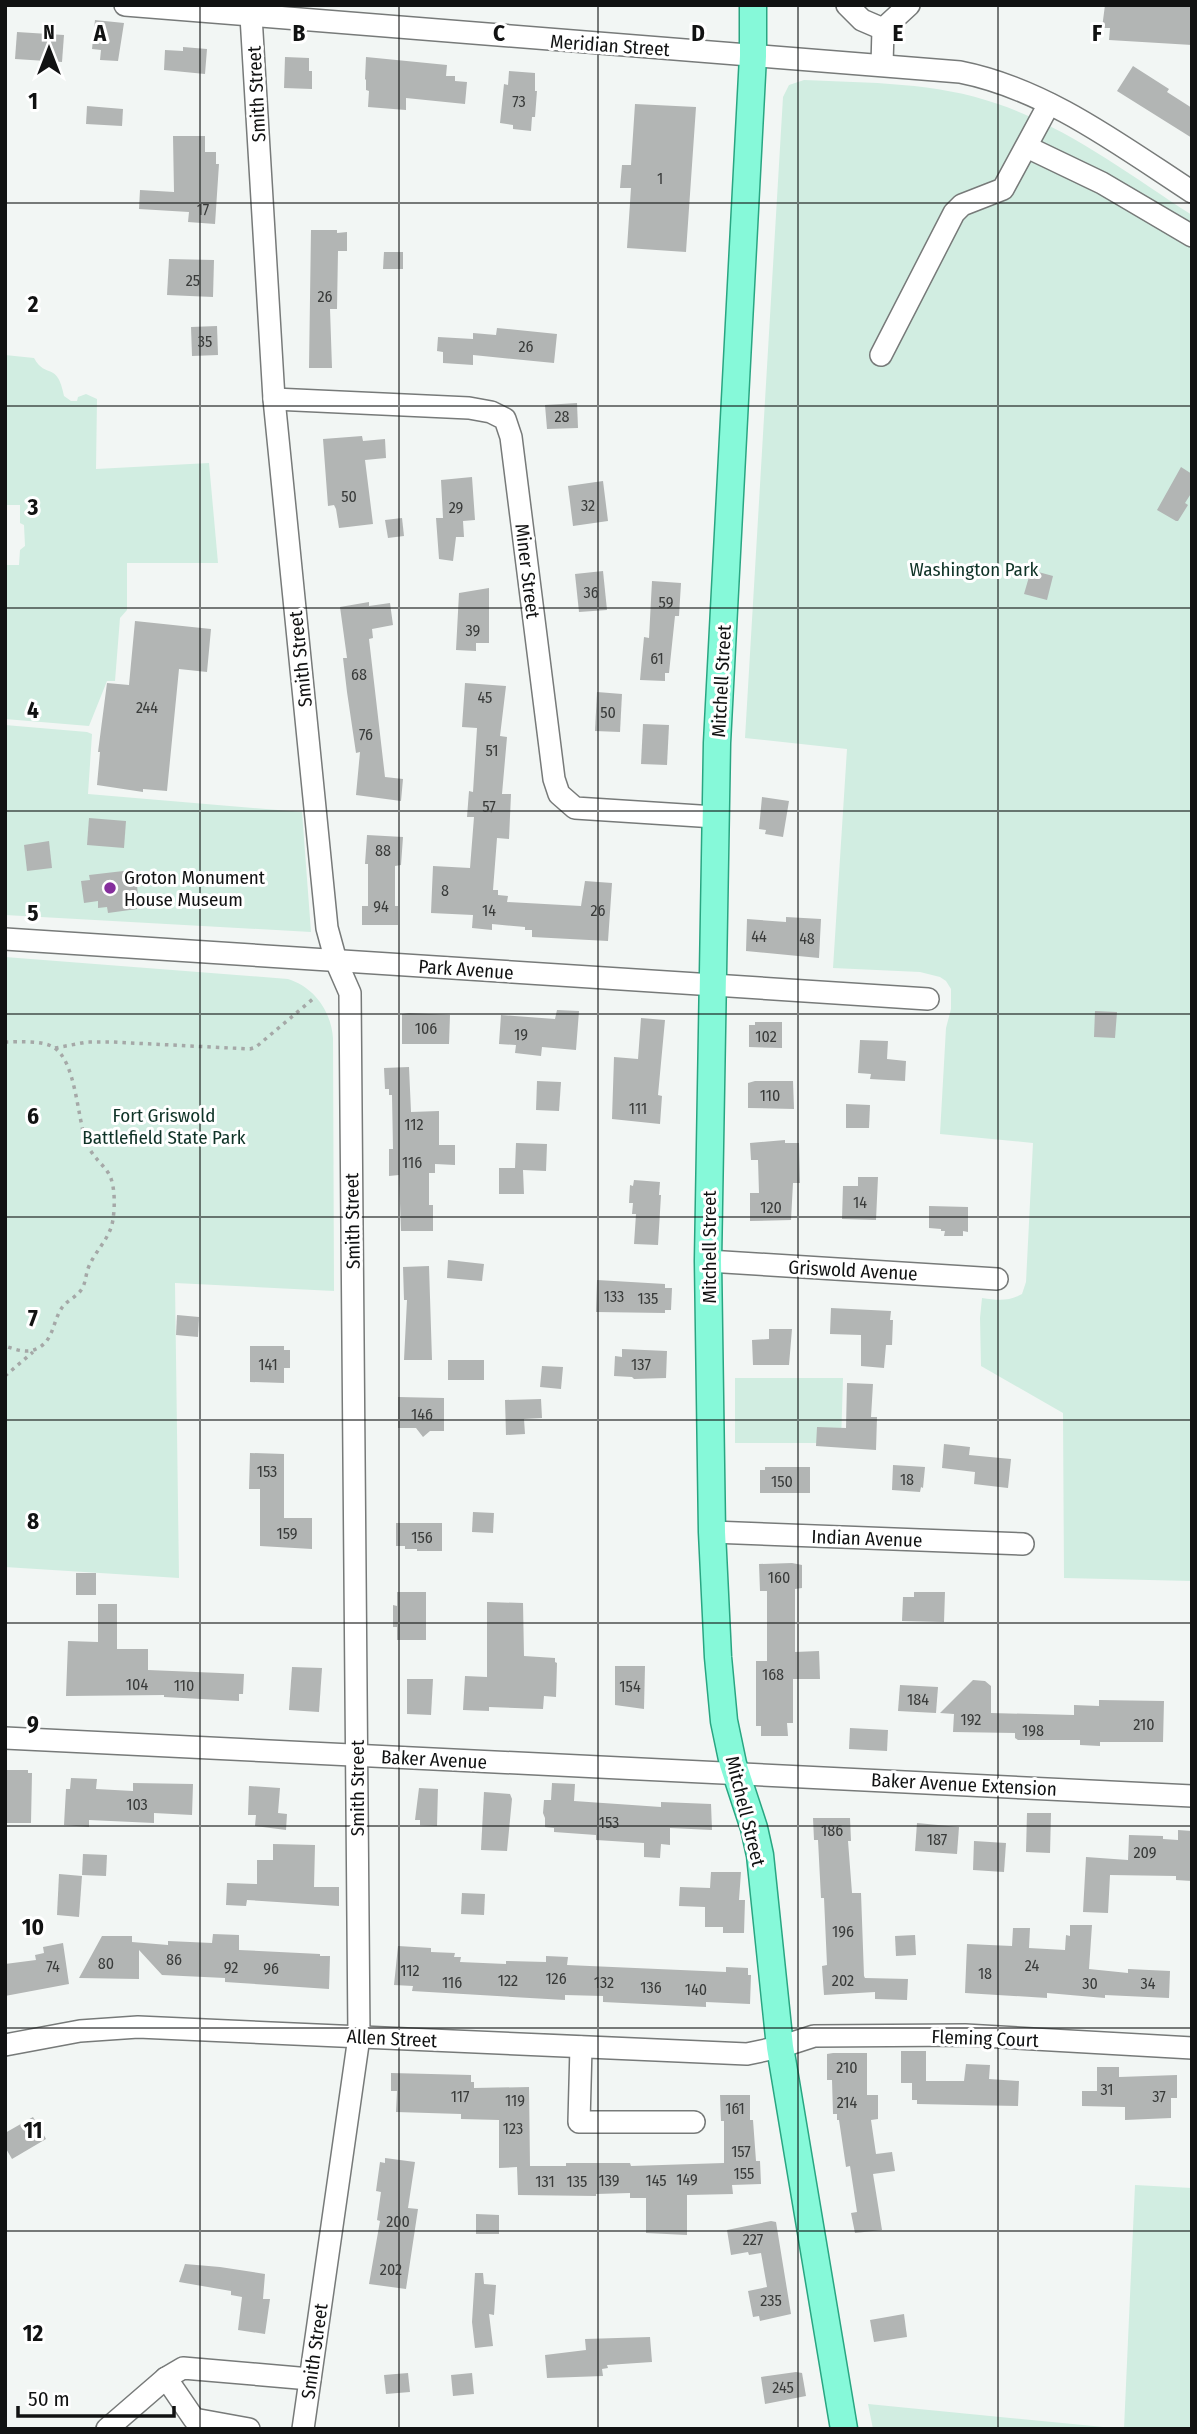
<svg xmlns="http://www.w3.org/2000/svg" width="1197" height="2434" viewBox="0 0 1197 2434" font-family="'Fira Sans Condensed',sans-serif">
<rect width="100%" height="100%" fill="#f2f6f4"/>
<!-- green -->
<g fill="#d1ede1">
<path d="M804 80C869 83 936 82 998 104 1069 128 1130 175 1192 215V1581L1064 1578 1063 1413 981 1366 980 1318 982 1298C997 1300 1008 1302 1022 1294L1026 1282 1033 1143 940 1134 946 1028 951 1009V989L946 981 940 977 920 972 833 968 847 749 745 738 783 97 789 85Z"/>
<path d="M5 355 34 358C46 380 57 360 64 396L71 401H77L78 397 86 394 97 399 96 469 209 463 218 563H127V610L120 618 115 681H107L89 726 5 719V565H19L20 550 25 546 24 525 20 523V505H5Z"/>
<path d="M5 725 87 732 92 734 88 794 302 812 311 932 5 915Z"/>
<path d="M5 957 288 979C314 987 331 1011 333 1038L334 1291 175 1283 179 1578 5 1567Z"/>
<path d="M735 1378H843L841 1443H735Z"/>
<path d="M1135 2185 1192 2188V2429H1124Z"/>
<path d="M868 2404 1124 2429H873Z"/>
</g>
<!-- building -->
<g fill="#b2b5b4">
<path d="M1105 5H1192V45L1109 40 1110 28H1102Z"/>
<path d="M95 20 124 23 118 61 100 60 101 50 92 49Z"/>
<path d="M17 32 64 35 62 62 15 59Z"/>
<path d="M183 47 207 49 205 74 164 70 165 50 183 51Z"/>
<path d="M285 57 309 58V71H312V89L284 88Z"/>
<path d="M366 57 447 65 446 76H455V81L467 82 465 104 406 98V110L368 107 369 91 366 90V80L365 79Z"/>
<path d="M1133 66 1169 89 1167 92 1192 108V138L1117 91Z"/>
<path d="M509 71 535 73V91H537L535 117H532L531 131 513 129V125L500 123 504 84 508 85Z"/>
<path d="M635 104 696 107 686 252 627 248 631 188H620L622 165H631Z"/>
<path d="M87 106 123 109 122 126 86 124Z"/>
<path d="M173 136H205V152H216V164H219L215 224 188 222 189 212 139 209 140 190 174 192Z"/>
<path d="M311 230H337V233L347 232V251H338L337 309H330L332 368H309Z"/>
<path d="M384 252H403V269H383Z"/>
<path d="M169 259 214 260 213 297 167 295Z"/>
<path d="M217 326 218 355 192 356 191 327Z"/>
<path d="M497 328 557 334 554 363 473 355V365L443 363V352L437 351 438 337 473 339V333L496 335Z"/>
<path d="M577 403 578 428 547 429 545 405Z"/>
<path d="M362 436 363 441 385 439 386 458 365 460 373 524 339 528 336 509 334 505 328 506 323 439Z"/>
<path d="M1181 467 1192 474V492L1185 503 1188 505 1178 521H1176L1157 510Z"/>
<path d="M472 477 475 520 463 521 464 537H456L453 561 439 559 436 518H443L441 480Z"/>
<path d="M603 481 608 521 573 526 568 486Z"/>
<path d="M402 518 404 536 388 538 385 520Z"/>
<path d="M1031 570 1053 576 1047 600 1024 594Z"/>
<path d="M603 571 607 610 579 612 575 574Z"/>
<path d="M652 581 681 583 679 616H675L669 673H665V681L640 680 644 637 649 638Z"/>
<path d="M489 588V643H476V651L456 650 459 593Z"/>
<path d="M369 602V606L390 603 393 625 372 629 373 638 369 639 385 777 403 779 401 801 356 795 360 752 356 753 347 692 343 658H347L340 607Z"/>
<path d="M135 621 211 629 207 672 179 669 167 791 143 789V792L97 785 100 752H98L107 683 129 685Z"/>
<path d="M465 683 506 686 500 736 507 737 502 794H511L509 839 497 838 493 890H498V895L508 896 507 902 581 906 585 881 612 883 608 941 532 937V930H525V927L492 924V930L472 928 473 915 431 913 433 866 470 868 474 817H467L469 791 473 792 477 728 462 727Z"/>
<path d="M597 692 622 694 620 732 595 731Z"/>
<path d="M643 724 669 725 667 765 641 764Z"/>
<path d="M762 797 789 801 783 837 765 834 766 830 759 829Z"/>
<path d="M89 818 126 821 124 848 87 845Z"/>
<path d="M367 835 403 837 401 865 395 866V906H398V925H362V906H368V864H365Z"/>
<path d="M49 841 52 868 27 871 24 845Z"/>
<path d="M132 870 133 877H136L138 895H135L137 909 108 913 107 907 98 908V901L84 903 81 881 90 880 89 875Z"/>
<path d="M786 917 821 919 819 958 746 951 747 919 786 922Z"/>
<path d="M557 1010 579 1011 576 1050 542 1047 541 1056 515 1053 516 1045 499 1044 501 1015 555 1019Z"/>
<path d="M1095 1011 1117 1012 1115 1038 1094 1037Z"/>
<path d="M409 1013 450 1015 449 1044H402V1014Z"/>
<path d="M641 1018 665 1020 658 1095 662 1096 660 1124 612 1119 614 1057 638 1059Z"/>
<path d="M755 1022H782V1048L749 1047V1025H755Z"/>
<path d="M860 1040 888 1041 887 1059 906 1061 905 1081 870 1079 871 1074 858 1073Z"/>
<path d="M409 1067 411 1112 439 1111V1145H455V1165L435 1164V1173H429V1205H433V1231H401L399 1175 389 1176V1149H393L392 1095H389V1089H385L384 1068Z"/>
<path d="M537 1081 561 1082 559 1111 536 1110Z"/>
<path d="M755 1081H793L794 1109 748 1108V1083Z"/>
<path d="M846 1104 870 1105 869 1128H846Z"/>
<path d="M785 1140V1143H799L800 1183H793L791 1220 750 1221V1193H759L758 1160H751L750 1143Z"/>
<path d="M516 1143 547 1144 546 1171 523 1170 524 1194H499V1168H515Z"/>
<path d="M858 1177H878L876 1220 842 1219 843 1186H858Z"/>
<path d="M634 1180 660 1182 659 1195H661L658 1245 634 1244 636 1214H632L633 1203H629L630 1185 633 1186Z"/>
<path d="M929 1206 968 1207V1232L963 1231V1236H944L945 1231H941V1229L929 1228Z"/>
<path d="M448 1260 484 1264 482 1281 447 1278Z"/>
<path d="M429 1266 432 1360H404L407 1300H404L403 1267Z"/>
<path d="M597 1280 665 1284V1288H672L671 1310H665V1313L596 1312Z"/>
<path d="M831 1308 891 1311 890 1320H893L892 1345H886L884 1368 861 1366V1335L830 1334Z"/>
<path d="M177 1315 199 1317 198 1337 176 1335Z"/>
<path d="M769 1329H792L789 1365H753L752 1340 769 1339Z"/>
<path d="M250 1346H284V1350H290V1368H284V1383L250 1382Z"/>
<path d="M622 1349 667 1351 666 1378 634 1379 632 1377 614 1376 615 1356 622 1357Z"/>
<rect x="448" y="1360" width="36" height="20"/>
<path d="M542 1366 563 1367 561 1389 540 1387Z"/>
<path d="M847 1383 873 1384 871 1417H877L876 1450 816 1446 817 1427 846 1428Z"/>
<path d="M398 1397 444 1398V1431H430L423 1437 416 1428H398Z"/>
<path d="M541 1399 542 1418 524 1419 525 1434 506 1435 505 1400Z"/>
<path d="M944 1444 970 1447 969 1455 1011 1459 1008 1488 974 1484 975 1472 942 1468Z"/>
<path d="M250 1453 284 1454V1518H312V1549L260 1546V1489H249Z"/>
<path d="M893 1465 925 1467 923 1488 921 1487 920 1492 892 1490Z"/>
<path d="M765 1467H810V1493H760V1470H765Z"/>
<path d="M473 1512 494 1513 493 1533 472 1532Z"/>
<path d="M396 1523H442V1551H417V1549H405V1546H396Z"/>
<path d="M792 1563 802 1565V1588L795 1589V1652L819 1651 820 1679H793V1723H787L788 1736H761V1726H756V1661H767V1591H760L759 1564Z"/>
<rect x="76" y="1573" width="20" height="22"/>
<path d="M397 1592H426V1640H397V1627H393V1605L397 1606Z"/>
<path d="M914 1592H945L944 1622 902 1621 903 1597H914Z"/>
<path d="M487 1602 523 1603 524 1656 555 1658V1662L557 1663 556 1697 544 1696 543 1709 489 1707V1711L463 1710 465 1676 487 1677Z"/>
<path d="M98 1604H117V1649H148V1670L244 1674 243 1694H239V1701L164 1697V1695L66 1696 68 1641 98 1642Z"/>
<path d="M615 1666H645L644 1709 615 1705Z"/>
<path d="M292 1667 322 1668 319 1712 289 1710Z"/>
<path d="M407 1679H433L431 1715 407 1714Z"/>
<path d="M973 1680 985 1681 991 1686V1713L1074 1715V1705L1099 1706V1700L1164 1701 1163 1742H1100V1746L1080 1745V1740H1018L1015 1738V1733L953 1732 954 1714 940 1713Z"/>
<path d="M900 1685 938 1687 936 1713 898 1711Z"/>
<path d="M850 1728 888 1730 887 1751 849 1749Z"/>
<path d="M5 1770H28V1773H32L31 1823H5Z"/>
<path d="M71 1778 97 1779 96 1789 133 1791V1783L193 1784 192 1815 154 1813V1823L89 1820V1827L64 1825 66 1789H70Z"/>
<path d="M552 1783 575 1784 574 1801 661 1807V1802L711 1804 712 1830 670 1828V1845L661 1844 660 1858 644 1857V1843L596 1840V1835L554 1832V1828L545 1827V1818L543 1813 544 1800H551Z"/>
<path d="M249 1786 280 1788 278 1813 287 1814 286 1830 255 1826 256 1815H248Z"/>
<path d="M419 1788 438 1789 437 1826 420 1825V1820H415Z"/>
<path d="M484 1792 510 1794 512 1799 507 1851 481 1850Z"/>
<path d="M1027 1813H1051L1050 1853 1026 1852Z"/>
<path d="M813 1818H850L851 1841H848L852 1893H861L864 1976 865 1978 908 1979 907 2000 875 1999V1992L824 1995 822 1966 827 1965 824 1898H821L818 1840H814Z"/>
<path d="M917 1823 959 1827 957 1854 915 1851Z"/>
<path d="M1178 1830 1192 1831V1881L1176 1880V1876L1110 1875 1108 1913 1083 1912 1086 1857 1128 1860 1129 1835 1163 1836V1839L1178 1840Z"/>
<path d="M974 1841 1006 1843 1004 1872 973 1870Z"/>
<path d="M273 1844 315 1845 314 1887H339V1906L247 1900 246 1906 226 1905 227 1883 257 1884V1860H273Z"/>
<path d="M83 1854 107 1855 106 1876 82 1875Z"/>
<path d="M711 1872H741L739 1900H745L744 1933H723V1927H705V1907L679 1906 680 1887 710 1888Z"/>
<path d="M59 1874 82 1876 79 1917 57 1915Z"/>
<path d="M462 1893 485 1894 484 1915 461 1914Z"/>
<path d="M1070 1925H1092L1089 1969 1128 1973V1969L1170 1971 1169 1998 1105 1995V1998L1047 1993V1998L965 1993 967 1944 1012 1946 1013 1928H1030L1029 1948 1065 1950 1066 1935 1070 1936Z"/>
<path d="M213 1934 239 1935V1950L320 1954V1956H330L329 1989 225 1982V1978L162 1975 139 1950V1979L79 1978 102 1936H132V1942L168 1945V1941L212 1943Z"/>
<path d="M915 1935 916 1955 896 1956 895 1936Z"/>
<path d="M63 1943 69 1984 5 1996V1964L36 1960 35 1955 44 1953 43 1947Z"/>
<path d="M398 1946 431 1948V1952L455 1953 454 1957H461L460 1962 506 1964V1961L546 1962V1956L568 1957 567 1965 726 1972V1967L748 1968V1975H751L750 2004 706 2002V2007L603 2002V1996L565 1995V2000L412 1991 413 1986 394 1985Z"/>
<path d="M901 2051H926V2081H964L966 2064 990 2065 989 2079 1019 2081 1018 2106 917 2104V2100H912V2083H901Z"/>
<path d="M833 2053H867V2095H878V2119L871 2120 876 2154 892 2152 895 2171 873 2174 882 2230 855 2233 851 2213 857 2212 850 2166 846 2167 839 2120H837V2114H833L832 2080H827V2054Z"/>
<path d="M1097 2067H1119V2077L1177 2075V2098H1171V2118L1125 2120V2107L1082 2106V2091H1097Z"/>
<path d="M391 2073 471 2075V2082H474V2088L529 2087 530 2166H523H566V2163H630L631 2166 724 2163V2121H721L720 2095H750V2120H753L756 2161H760L761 2184 732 2185 733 2194 687 2195V2235L646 2233V2198H630V2193L596 2194V2196L518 2195 517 2167 499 2168V2120L461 2119V2114L396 2112 397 2091H391Z"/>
<path d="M33 2117 46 2139 12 2159 5 2147V2133Z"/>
<path d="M385 2158 415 2162 408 2208 418 2209 406 2289 369 2284 380 2221 377 2220 381 2192 376 2191 380 2162 385 2163Z"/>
<path d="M476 2214 499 2215V2234H476Z"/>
<path d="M771 2221 776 2222 791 2314 760 2321 759 2316 753 2317 748 2291 767 2287 761 2253 749 2255 748 2252 731 2255 727 2230Z"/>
<path d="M185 2264 220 2267 265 2274 263 2299H270L265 2334 238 2330 242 2297 231 2295V2291L179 2282Z"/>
<path d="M475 2273H483L484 2284 496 2285 494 2315 489 2314 493 2346 475 2348 472 2322Z"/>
<path d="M904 2314 907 2337 874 2342 870 2320Z"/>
<path d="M650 2337 652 2362 607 2365 608 2368 602 2369 603 2376 547 2378 545 2355 586 2350 585 2339Z"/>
<path d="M796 2372 802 2373 806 2396 765 2404 761 2377Z"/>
<path d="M408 2373 410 2392 386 2394 384 2375Z"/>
<path d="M472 2373 474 2394 453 2396 451 2375Z"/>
</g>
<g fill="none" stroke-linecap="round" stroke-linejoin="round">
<defs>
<g id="minor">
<path d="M125 5 960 72C1046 89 1120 145 1192 192"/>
<path d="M847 5 862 20 883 29 882 65"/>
<path d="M251 16 274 399 327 928 336 961 350 993 359 2037 303 2429"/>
<path d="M883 29 909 5"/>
<path d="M1027 147 1102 183 1192 236"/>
<path d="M881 355 954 213 962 205 1003 189 1049 104"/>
<path d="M274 399 469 408 491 412 505 419 511 437 554 779 559 794 575 808 715 817"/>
<path d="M5 939 928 999"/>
<path d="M708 1261 997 1279"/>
<path d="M712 1532 1023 1544"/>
<path d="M5 1738 1192 1796"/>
<path d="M5 2045 80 2031 138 2027 747 2054 780 2047 814 2036 965 2035 1192 2048"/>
<path d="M581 2047 579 2122H694"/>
<path d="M166 2378 194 2419 249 2429"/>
<path d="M107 2429 166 2378 183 2368 310 2379"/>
</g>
<path id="major" d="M753 5V56L717 743 708 1261 712 1532 718 1657 724 1721 733 1764 754 1828 760 1855 780 2047 844 2429"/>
</defs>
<!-- minor casing -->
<use href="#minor" stroke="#777a79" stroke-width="24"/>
<!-- major casing -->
<use href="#major" stroke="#29a682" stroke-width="29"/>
<!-- path -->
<g stroke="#a5a8a7" stroke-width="3.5" stroke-dasharray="3.5 5" stroke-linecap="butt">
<path d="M5 1042C19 1042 41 1040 53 1047 76 1060 77 1117 86 1141 92 1158 104 1164 110 1176 115 1187 115 1207 113 1219 111 1237 96 1250 89 1266 86 1273 86 1280 83 1287 79 1295 70 1299 64 1305 52 1319 55 1341 36 1349 27 1354 14 1349 5 1346"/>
<path d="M55 1048 87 1042H112L250 1049 256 1047 314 998"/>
<path d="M5 1376 33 1352"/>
</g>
<!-- minor -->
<use href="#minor" stroke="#fff" stroke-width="21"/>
<!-- major -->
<use href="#major" stroke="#86f9d9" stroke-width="26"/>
</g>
<!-- grid -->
<path fill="none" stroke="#111212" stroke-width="2" stroke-opacity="0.55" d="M200 5V2429M399 5V2429M598 5V2429M798 5V2429M998 5V2429M5 203H1192M5 406H1192M5 608H1192M5 811H1192M5 1014H1192M5 1217H1192M5 1420H1192M5 1623H1192M5 1826H1192M5 2028H1192M5 2231H1192"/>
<!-- markers -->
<circle fill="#852e9c" stroke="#fff" stroke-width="2.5" cx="110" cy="888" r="7"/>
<g text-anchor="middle" stroke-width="6" stroke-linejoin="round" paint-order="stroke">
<!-- number labels -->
<g font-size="16" fill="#393b3a">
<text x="519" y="107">73</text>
<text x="660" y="184">1</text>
<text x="203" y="215">17</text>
<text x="193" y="286">25</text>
<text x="325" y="302">26</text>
<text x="205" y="347">35</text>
<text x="526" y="352">26</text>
<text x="562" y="422">28</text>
<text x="349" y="502">50</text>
<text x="588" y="511">32</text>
<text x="456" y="513">29</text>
<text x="591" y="598">36</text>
<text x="666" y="608">59</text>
<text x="473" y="636">39</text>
<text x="657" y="664">61</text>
<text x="359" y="680">68</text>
<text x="485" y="703">45</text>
<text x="147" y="713">244</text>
<text x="608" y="718">50</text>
<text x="366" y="740">76</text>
<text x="492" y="756">51</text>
<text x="489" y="812">57</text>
<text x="383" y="856">88</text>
<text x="445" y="896">8</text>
<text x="381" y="912">94</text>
<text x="489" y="916">14</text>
<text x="598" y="916">26</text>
<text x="759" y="942">44</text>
<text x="807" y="944">48</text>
<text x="426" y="1034">106</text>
<text x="521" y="1040">19</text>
<text x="766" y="1042">102</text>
<text x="770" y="1101">110</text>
<text x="638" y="1114">111</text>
<text x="414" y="1130">112</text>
<text x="412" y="1168">116</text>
<text x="860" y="1208">14</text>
<text x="771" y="1213">120</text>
<text x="614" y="1302">133</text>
<text x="648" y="1304">135</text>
<text x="268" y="1370">141</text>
<text x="641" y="1370">137</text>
<text x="422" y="1420">146</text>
<text x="267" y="1477">153</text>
<text x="907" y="1485">18</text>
<text x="782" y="1487">150</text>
<text x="287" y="1539">159</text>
<text x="422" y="1543">156</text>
<text x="779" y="1583">160</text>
<text x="773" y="1680">168</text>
<text x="137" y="1690">104</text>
<text x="184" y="1691">110</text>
<text x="630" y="1692">154</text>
<text x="918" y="1705">184</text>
<text x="971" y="1725">192</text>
<text x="1144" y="1730">210</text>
<text x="1033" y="1736">198</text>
<text x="137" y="1810">103</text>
<text x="609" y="1828">153</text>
<text x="832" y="1836">186</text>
<text x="937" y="1845">187</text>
<text x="1145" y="1858">209</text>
<text x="843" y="1937">196</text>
<text x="174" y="1965">86</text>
<text x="106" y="1969">80</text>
<text x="1032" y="1971">24</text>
<text x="53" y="1972">74</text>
<text x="231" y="1973">92</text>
<text x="271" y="1974">96</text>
<text x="410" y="1976">112</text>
<text x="985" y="1979">18</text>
<text x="556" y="1984">126</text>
<text x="508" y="1986">122</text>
<text x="843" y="1986">202</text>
<text x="452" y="1988">116</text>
<text x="604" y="1988">132</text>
<text x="1090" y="1989">30</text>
<text x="1148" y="1989">34</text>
<text x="651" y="1993">136</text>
<text x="696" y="1995">140</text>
<text x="847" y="2073">210</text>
<text x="1107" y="2095">31</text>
<text x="460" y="2102">117</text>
<text x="1159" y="2102">37</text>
<text x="515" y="2106">119</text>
<text x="847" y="2108">214</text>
<text x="735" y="2114">161</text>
<text x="513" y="2134">123</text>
<text x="741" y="2157">157</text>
<text x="744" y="2179">155</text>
<text x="687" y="2185">149</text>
<text x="609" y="2186">139</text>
<text x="656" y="2186">145</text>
<text x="545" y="2187">131</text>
<text x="577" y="2187">135</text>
<text x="398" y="2227">200</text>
<text x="753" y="2245">227</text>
<text x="391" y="2275">202</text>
<text x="771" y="2306">235</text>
<text x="783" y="2393">245</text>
</g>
<!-- street labels -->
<g font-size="19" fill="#111212" stroke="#fff">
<text transform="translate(610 45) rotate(4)" y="7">Meridian Street</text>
<text transform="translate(256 94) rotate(-93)" y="7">Smith Street</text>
<text transform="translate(528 571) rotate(83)" y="7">Miner Street</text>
<text transform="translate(300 659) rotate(-96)" y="7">Smith Street</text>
<text transform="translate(721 681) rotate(-87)" y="7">Mitchell Street</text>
<text transform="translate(466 969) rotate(4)" y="7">Park Avenue</text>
<text transform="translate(352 1221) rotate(-91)" y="7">Smith Street</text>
<text transform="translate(709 1247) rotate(-90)" y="7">Mitchell Street</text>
<text transform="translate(853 1270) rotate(3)" y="7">Griswold Avenue</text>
<text transform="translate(867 1538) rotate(2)" y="7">Indian Avenue</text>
<text transform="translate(434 1759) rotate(3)" y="7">Baker Avenue</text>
<text transform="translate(964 1784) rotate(3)" y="7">Baker Avenue Extension</text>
<text transform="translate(357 1788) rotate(-90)" y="7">Smith Street</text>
<text transform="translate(746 1811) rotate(76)" y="7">Mitchell Street</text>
<text transform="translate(392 2038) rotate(3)" y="7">Allen Street</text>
<text transform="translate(985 2038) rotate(2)" y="7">Fleming Court</text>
<text transform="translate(314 2351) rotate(-82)" y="7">Smith Street</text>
</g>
<!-- park labels -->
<g font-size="19" fill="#0f3327" stroke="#fff">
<text x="974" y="576">Washington Park</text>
<text x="164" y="1122">Fort Griswold<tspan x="164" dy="22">Battlefield State Park</tspan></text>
</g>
<!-- poi labels -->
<g font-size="19" fill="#111212" stroke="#fff" text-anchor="start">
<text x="124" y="884">Groton Monument<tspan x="124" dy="22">House Museum</tspan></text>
</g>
</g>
<g font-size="23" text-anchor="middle" font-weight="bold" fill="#111212" stroke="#fff" stroke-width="6" stroke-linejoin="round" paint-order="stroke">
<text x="100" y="41">A</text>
<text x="299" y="41">B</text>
<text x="499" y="41">C</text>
<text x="698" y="41">D</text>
<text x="898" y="41">E</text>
<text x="1097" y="41">F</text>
<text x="33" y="109">1</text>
<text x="33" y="312">2</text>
<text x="33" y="515">3</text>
<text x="33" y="718">4</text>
<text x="33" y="921">5</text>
<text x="33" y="1124">6</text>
<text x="33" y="1326">7</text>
<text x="33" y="1529">8</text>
<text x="33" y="1732">9</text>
<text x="33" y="1935">10</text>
<text x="33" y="2138">11</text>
<text x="33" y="2341">12</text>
</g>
<!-- border -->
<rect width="1197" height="2434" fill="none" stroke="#111212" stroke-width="14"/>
<!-- north arrow -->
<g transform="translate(49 49)" stroke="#ffffff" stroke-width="5" paint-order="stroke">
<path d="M0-5L12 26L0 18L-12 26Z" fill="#111212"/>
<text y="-10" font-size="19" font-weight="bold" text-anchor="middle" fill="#111212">N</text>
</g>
<!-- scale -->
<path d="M18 2406v10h156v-10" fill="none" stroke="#111212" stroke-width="3.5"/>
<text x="28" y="2406" font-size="21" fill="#111212" stroke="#ffffff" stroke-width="5" paint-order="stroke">50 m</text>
</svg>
